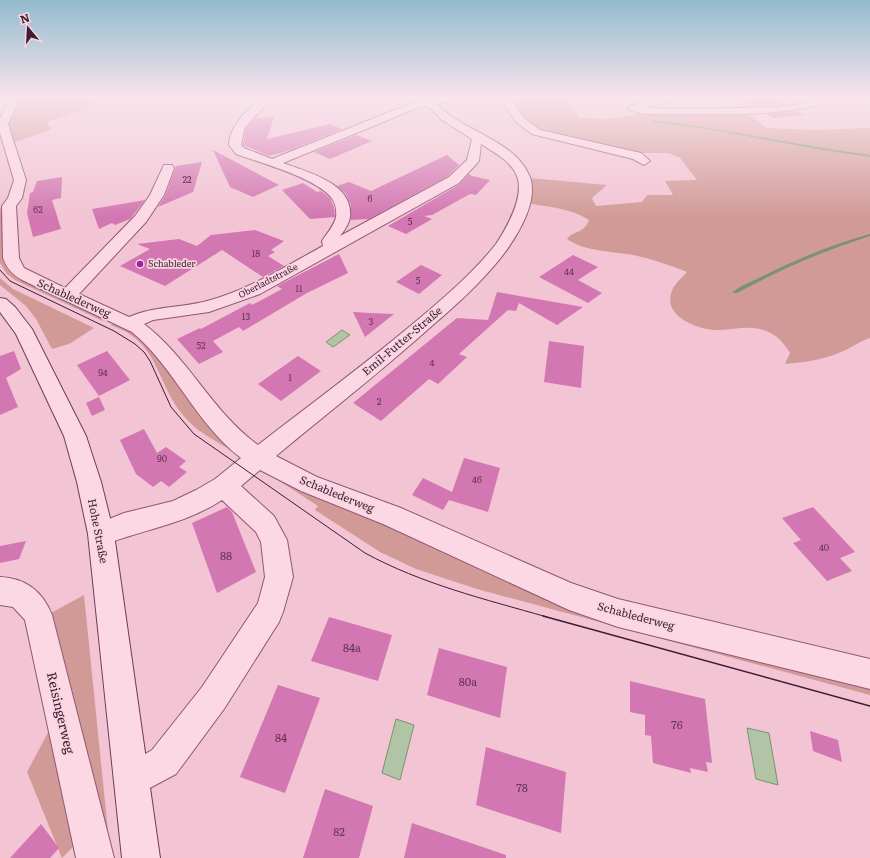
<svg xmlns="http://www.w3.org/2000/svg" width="870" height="858" viewBox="0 0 870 858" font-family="Literata,serif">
<rect width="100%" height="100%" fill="#f2c4d4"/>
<!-- green -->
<g fill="#d19a96">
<path d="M9 97H96L97 98C92 110 60 117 47 122L51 129 47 131 12 143 6 120 16 102Z"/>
<path d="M510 97H566L580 118 607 119 651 112 744 111 767 128 814 130 870 128V338C859 341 852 348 841 352 823 360 805 362 785 364L790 353C784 343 777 335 766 331 750 325 736 329 720 330 701 331 661 317 672 291 674 284 683 277 687 272 670 265 652 259 633 255 612 251 586 252 567 239 574 230 584 234 589 220 571 208 548 207 527 203L529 178 607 185 592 198 596 206 642 202 647 195H673L665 181 697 180 680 158 668 153H631L540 132 525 124Z"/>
<path d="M0 207 2 214 4 249 36 286 103 317V321L15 280 7 274 0 263Z"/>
<path d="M0 278 13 289 94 328 69 344 52 349 36 319 26 306 0 285Z"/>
<path d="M117 323 125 326 145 341 232 451C215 440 196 432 183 415 156 383 159 340 110 325Z"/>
<path d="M264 471 468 559 870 682V695L477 589 416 569 380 552 315 510 318 506Z"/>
<path d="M84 595 110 851 51 613Z"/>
<path d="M51 727 76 844 62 858 27 772Z"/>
</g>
<!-- water -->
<g fill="#b1c5a6" stroke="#78946c">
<path d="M342 330 350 335 333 347 326 342Z"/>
<path d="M396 719 414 725 400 780 382 773Z"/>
<path d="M747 728 769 733 778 785 756 779Z"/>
</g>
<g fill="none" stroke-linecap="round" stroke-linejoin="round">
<!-- stream -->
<g fill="#78946c" fill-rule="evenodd">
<path d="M653 120C726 129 797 145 870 155V157L816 149 707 129 652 122Z"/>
<path d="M870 234V236C823 251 779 270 737 293H733V292C741 285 753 281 763 276 797 259 833 244 870 234Z"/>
</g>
</g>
<!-- building -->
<g fill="#d377b2">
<path d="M738 97H771L785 105 754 106Z"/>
<path d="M796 111 804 115 773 118 767 114Z"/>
<path d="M274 117 267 139 330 124 342 129 291 150 269 156 243 145 246 128 256 118Z"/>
<path d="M356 135 372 141 330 159 314 152Z"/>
<path d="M213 150 279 185 253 197 230 187Z"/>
<path d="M447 155 459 165 448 176 369 219 351 220V205L346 194 337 186 349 182 371 191Z"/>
<path d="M202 162 193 192 158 207 165 196 176 166Z"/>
<path d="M469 174 472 176 490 180 476 195 470 194 432 215 424 216 432 219 406 234 388 226 460 184Z"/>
<path d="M62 177 61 198 52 200 61 229 33 237 27 213 30 193 33 192 37 181Z"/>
<path d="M303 183 317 192 321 191 330 198 334 207 335 217 310 219 282 190Z"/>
<path d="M145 200 130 219 115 225 112 223 99 229 92 209Z"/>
<path d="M255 230 284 241 271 250 275 252 268 256 284 266 263 277 222 250 165 286 120 266 150 249 137 244 179 239 197 246 211 235Z"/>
<path d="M339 254 348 273 307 293 243 331 239 327 213 341 223 352 199 364 177 339 200 328 201 329 250 303 252 305 282 289 277 286Z"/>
<path d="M573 255 598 267 578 280 602 293 588 303 539 277Z"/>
<path d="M421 265 442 275 419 294 396 282Z"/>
<path d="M497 292 583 307 557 325 519 303 516 311 508 310 459 354 467 357 438 384 429 379 381 421 353 403 457 318 488 320Z"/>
<path d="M353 312 370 313 394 314 365 337Z"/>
<path d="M549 341 584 346 581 388 544 382Z"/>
<path d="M14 351 21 369 6 378 18 407 0 415V356Z"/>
<path d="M107 351 130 380 99 396 77 365Z"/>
<path d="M298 356 321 371 281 401 258 384Z"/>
<path d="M99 397 105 410 92 416 86 403Z"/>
<path d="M144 429 157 453 166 447 186 461 179 467 187 472 169 487 161 481 153 487 136 474 120 440Z"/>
<path d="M464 458 500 468 488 512 449 500 443 510 412 495 423 478 452 492Z"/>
<path d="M227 507 232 512 256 572 217 593 192 523Z"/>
<path d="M813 507 855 552 840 558 852 571 827 581 793 543 801 540 782 518Z"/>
<path d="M26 541 19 559 0 563V546Z"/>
<path d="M329 617 392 635 378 681 311 661Z"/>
<path d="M439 648 507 667 500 718 427 695Z"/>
<path d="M630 681 705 699 712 763 706 762 708 772 690 768 691 773 653 763 651 736 645 735V715L630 712Z"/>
<path d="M278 685 320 698 285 793 240 777Z"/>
<path d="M810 731 838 740 842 762 813 751Z"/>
<path d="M486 747 566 772 561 833 476 805Z"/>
<path d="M325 789 373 806 359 858H303Z"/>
<path d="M412 823 506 855V858H404Z"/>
<path d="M41 824 59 848 50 858H10Z"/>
</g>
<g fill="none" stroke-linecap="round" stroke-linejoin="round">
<defs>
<g id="minor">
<path d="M0 97H9L18 103 8 124 26 180 22 198 16 206 19 258 24 268 65 288 135 216 150 195 164 165H172L174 168 164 195 146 222 79 294 129 317C154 306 181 308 207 301 249 290 286 266 323 246L322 241C327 233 334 226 336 217 337 210 335 202 331 197 313 177 261 163 236 154L229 145C230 126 245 112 259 101H267L268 103 245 127 241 145 244 148 272 159 407 105 425 100 424 97H462L461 99 437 104C442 108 446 113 451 116 476 134 516 145 529 175 542 203 510 248 493 267 475 288 455 306 434 324 383 370 329 412 276 456L317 477 401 508 571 583 618 599 870 659V689L618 627 569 610 383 524 301 491 260 470 241 486 274 516 287 540 293 577 283 612 279 622 224 709 176 774 131 798 119 793 114 781 119 769 152 750 202 687 258 603 265 577 261 542 256 532 222 500C186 524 141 530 101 546L92 542 88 534 92 526 124 513 173 501 196 490 215 479 241 458C196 424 175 368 132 332L22 280C13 275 7 269 3 258L2 206 8 198 14 180 0 133V119L7 104 0 100ZM428 106 442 120 472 139 467 160 449 177 340 236C344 231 349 224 350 217 354 183 307 172 283 163L415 109ZM481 144C495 153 513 162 518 179 523 200 507 227 496 244 474 272 447 295 420 318 368 362 312 403 258 445 212 412 189 358 144 324L153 320 209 312 260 294 459 183 479 161Z"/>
<path d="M503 97H513L515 105 524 118 540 130 641 153 650 161 644 165 633 159 532 134 516 122 505 105Z"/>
<path d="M662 97H678L677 99 645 108C689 108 733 109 777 107 799 106 821 97 843 97L842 99C778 119 711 114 645 114L629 110 628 108 629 106Z"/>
<path d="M0 577C26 578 43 592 52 615L114 858H76L25 620 13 607 0 605Z"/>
</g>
<path id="secondary" d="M0 298 6 299 15 307 32 329 86 436 101 482 114 534 160 858H122L88 534 77 482 64 436 16 334 0 312Z"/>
</defs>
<!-- minor casing -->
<use href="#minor" stroke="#8e5875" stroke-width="2"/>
<!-- secondary casing -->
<use href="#secondary" stroke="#703b59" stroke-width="2"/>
<!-- minor -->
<use href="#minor" fill="#fcd8e5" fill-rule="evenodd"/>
<!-- secondary -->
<use href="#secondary" fill="#fcd8e5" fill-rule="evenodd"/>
<!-- tram-far1 -->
<path stroke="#3d1e30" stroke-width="1" d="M0 270 10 281 114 331 135 344 144 352 150 361 171 407 194 434 365 553C422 584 484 599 547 617"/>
<!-- tram -->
<path stroke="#3d1e30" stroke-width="1.5" d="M543 616 870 706"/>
</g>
<!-- sky -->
<linearGradient id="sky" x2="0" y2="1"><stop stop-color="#92bbce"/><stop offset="0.45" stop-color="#f9e4ec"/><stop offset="1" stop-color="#f9e4ec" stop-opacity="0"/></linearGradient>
<rect width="870" height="217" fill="url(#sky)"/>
<!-- markers -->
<circle fill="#9a23a3" stroke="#f8d4e1" stroke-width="1.5" cx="140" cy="264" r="4"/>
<g text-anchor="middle" stroke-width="3.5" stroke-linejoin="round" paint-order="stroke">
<!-- number labels -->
<g font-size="9" fill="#623450">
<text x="187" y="183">22</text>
<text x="370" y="202">6</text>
<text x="38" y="213">62</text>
<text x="410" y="225">5</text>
<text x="256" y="257">18</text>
<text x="569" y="275">44</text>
<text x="418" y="284">5</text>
<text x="299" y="292">11</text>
<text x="246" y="320">13</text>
<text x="371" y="325">3</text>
<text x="201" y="349">52</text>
<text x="432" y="366">4</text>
<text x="103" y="376">94</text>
<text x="290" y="381">1</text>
<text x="379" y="405">2</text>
<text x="162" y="462">90</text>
<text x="477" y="483">46</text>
<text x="824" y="551">40</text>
</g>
<!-- far-poi labels -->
<g font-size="9" fill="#3d1e30" stroke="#f8d4e1" text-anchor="start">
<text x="148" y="267">Schableder</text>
</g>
<!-- far-street labels -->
<g font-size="9" fill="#3d1e30" stroke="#f8d4e1">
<text transform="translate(268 281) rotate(-27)" y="3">Oberladtstraße</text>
</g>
<!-- street labels -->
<g font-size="11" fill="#3d1e30" stroke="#f8d4e1">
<text transform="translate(74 298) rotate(24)" y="4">Schablederweg</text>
<text transform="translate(402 341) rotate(-40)" y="4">Emil-Futter-Straße</text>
<text transform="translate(337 494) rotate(22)" y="4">Schablederweg</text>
<text transform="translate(98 531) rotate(79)" y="4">Hohe Straße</text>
<text transform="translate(636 616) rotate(15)" y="4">Schablederweg</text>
</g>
<!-- near-number labels -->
<g font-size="11" fill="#623450">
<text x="226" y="560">88</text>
<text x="352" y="652">84a</text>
<text x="468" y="686">80a</text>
<text x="677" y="729">76</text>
<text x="281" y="742">84</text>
<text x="522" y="792">78</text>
<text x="339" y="836">82</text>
</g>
<!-- near-street labels -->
<g font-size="13" fill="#3d1e30" stroke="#f8d4e1">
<text transform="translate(61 713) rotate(77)" y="5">Reisingerweg</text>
</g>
</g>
<!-- north arrow -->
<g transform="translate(28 28) rotate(342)" stroke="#f8d4e1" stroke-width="3" paint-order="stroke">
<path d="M0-3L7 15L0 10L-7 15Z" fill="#3d1e30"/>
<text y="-6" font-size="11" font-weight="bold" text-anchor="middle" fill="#3d1e30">N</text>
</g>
</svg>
